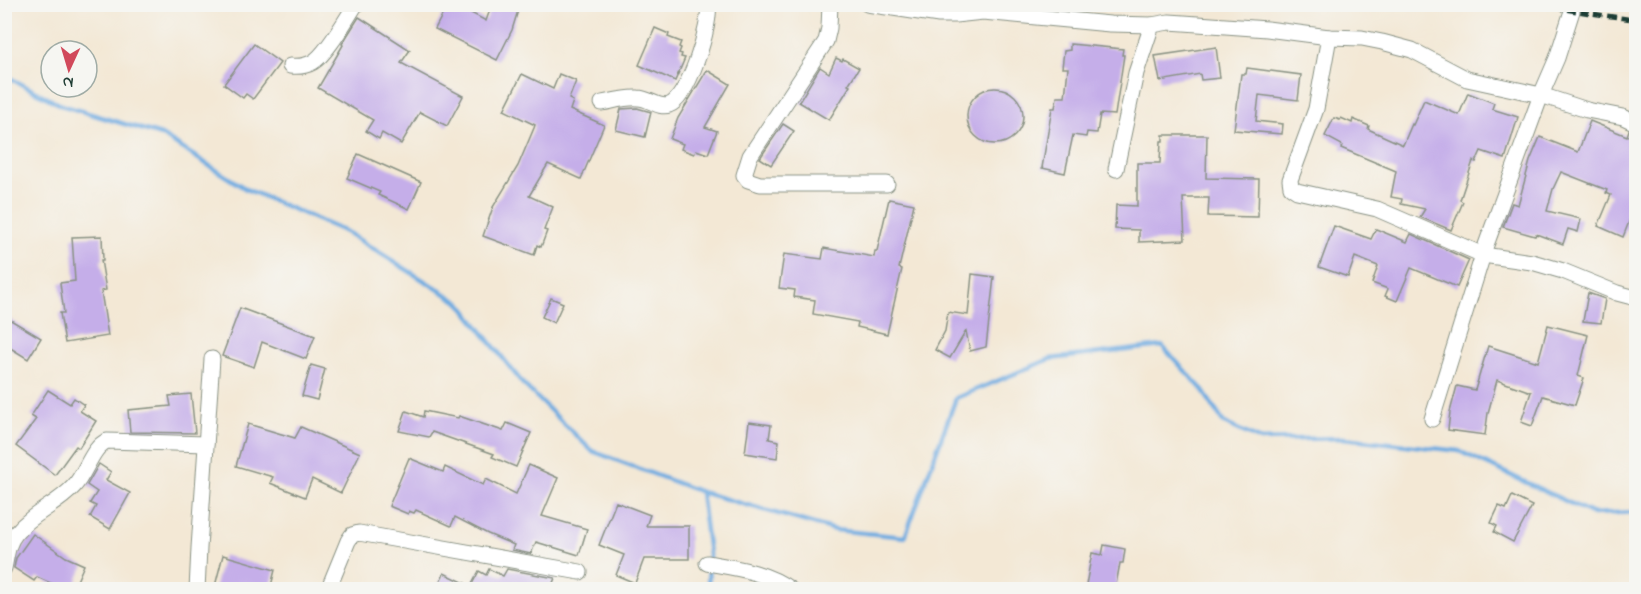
<svg xmlns="http://www.w3.org/2000/svg" width="1641" height="594" viewBox="0 0 1641 594" font-family="'Indie Flower',sans-serif">
<rect width="100%" height="100%" fill="#f6f6f2"/>
<filter id="ink" filterUnits="userSpaceOnUse"><feTurbulence type="fractalNoise" baseFrequency=".0167" numOctaves="2"/><feDisplacementMap in="SourceGraphic" scale="12" xChannelSelector="R" yChannelSelector="G"/><feConvolveMatrix kernelMatrix="1 2 1 2 8 2 1 2 1" color-interpolation-filters="sRGB"/></filter>
<filter id="wash" filterUnits="userSpaceOnUse"><feTurbulence type="fractalNoise" baseFrequency=".008" numOctaves="4" result="noise"/><feDisplacementMap in="SourceGraphic" scale="24" xChannelSelector="R" yChannelSelector="G"/><feGaussianBlur stdDeviation="1.35" result="paint"/><feColorMatrix in="noise" values="0 0 0 0 0 0 0 0 0 0 0 0 0 0 0 0 0 1.4 0 .05"/><feComposite in="paint" operator="in"/></filter>
<g filter="url(#wash)">
<rect width="100%" height="100%" fill="#f3e8d5"/>
<g fill="none" stroke-linecap="round" stroke-linejoin="round">
<!-- stream -->
<g stroke="#6face1" stroke-width="4.5">
<path d="M4 75 61 105 161 135 246 189 348 233 460 303 523 384 592 451 701 492 835 530 905 537 956 398 1050 359 1162 346 1201 388 1224 423 1261 440 1344 438 1459 451 1593 514 1636 512"/>
<path d="M701 492 709 554 708 590"/>
</g>
</g>
<g id="blocks">
<!-- building -->
<g fill="#c5aee9">
<path d="M448 4H454L486 21 492 4H520L512 30 497 60 435 29Z"/>
<path d="M359 17 410 50 401 63 463 96 447 126 420 112 401 144 382 133 379 139 366 131 373 120 318 88 343 45 342 44Z"/>
<path d="M655 28 669 34 668 37 681 42 679 47 681 48 679 53 682 54 681 57 685 58 675 81 639 65Z"/>
<path d="M254 44 280 63 253 99 246 94 243 98 224 84Z"/>
<path d="M1070 44 1123 49 1122 55H1124L1115 115 1100 114 1097 133 1087 132 1086 137 1073 135 1065 173 1042 168 1052 108H1055L1057 97H1065L1068 68H1062L1064 51 1070 50Z"/>
<path d="M1216 47 1220 78 1201 80 1200 74 1160 81 1155 56Z"/>
<path d="M836 58 842 61 843 59 859 68 848 85 850 86 829 120 799 102 820 67 829 73Z"/>
<path d="M1247 68 1301 75 1298 100 1259 95 1256 121 1283 124 1282 134 1234 130 1241 74H1246Z"/>
<path d="M707 70 730 84 705 127 717 131 708 154 696 150 694 154 681 149 683 144 670 139 678 118Z"/>
<path d="M522 74 553 89 559 74 576 81 569 99 573 101 570 110 604 125 581 179 548 164 529 196 553 207 544 230 547 231 541 247 537 245 534 255 483 236 493 207 518 166 534 128 535 125 504 110Z"/>
<circle cx="995" cy="116" r="28"/>
<path d="M1468 93 1494 103 1492 109 1518 117 1505 159 1481 151 1476 162 1473 161 1460 200 1463 202 1451 230 1420 217 1425 209 1401 204 1402 199 1391 197 1396 171 1341 148 1342 145 1325 136 1334 118 1340 120 1341 118 1352 123 1353 119 1369 126 1368 129 1403 145 1412 124 1413 125 1424 100 1459 115Z"/>
<path d="M637 108 651 112 645 137 616 130 621 109Z"/>
<path d="M1590 121 1627 136 1629 130 1636 133V204L1623 237 1598 226 1611 195 1606 193 1607 190 1561 172 1553 189 1547 211 1581 219 1578 232 1568 229 1563 244 1536 234 1535 236 1503 227 1512 203 1518 205 1530 161 1540 137 1578 152Z"/>
<path d="M783 124 794 131 771 165 760 158Z"/>
<path d="M1163 135H1207L1206 178 1259 179 1258 217 1208 216 1209 198H1183L1185 240 1139 242V230L1115 229 1116 205 1137 206V163H1160L1161 141H1163Z"/>
<path d="M358 154 421 182 409 209 378 195 380 192 347 178Z"/>
<path d="M889 199 914 204 899 268 902 269 887 334 857 327 858 322 813 314 815 300 794 297 795 290 779 288 784 254 822 259 824 248 874 257 875 251H877Z"/>
<path d="M1334 226 1371 239 1376 229 1407 242 1411 234 1469 260 1457 287 1411 268 1397 301 1385 296 1388 289 1372 283 1378 266 1355 257 1348 277 1319 267Z"/>
<path d="M102 236 103 260H101L106 290 101 291 108 336 65 343 60 313H64L60 283 75 281 72 237Z"/>
<path d="M972 274 994 277 986 347 970 351 966 331 950 358 935 350 945 331 948 312 968 315Z"/>
<path d="M1588 293 1605 299 1601 323 1583 321Z"/>
<path d="M551 298 563 303 554 323 542 317Z"/>
<path d="M240 308 315 336 306 359 262 342 254 367 222 356Z"/>
<path d="M4 316 41 338 28 359 4 344Z"/>
<path d="M1548 325 1588 335 1578 376 1584 378 1575 405 1543 396 1532 426 1521 422 1531 392 1497 380 1488 413 1485 435 1448 430 1450 412 1457 386 1475 390 1488 346 1538 362Z"/>
<path d="M311 365 325 369 317 400 302 396Z"/>
<path d="M48 390 70 404 74 398 84 405 80 411 96 421 79 448 76 446 55 475 16 446 36 419 31 416Z"/>
<path d="M191 394 195 433 130 432 128 410 171 406 169 396Z"/>
<path d="M406 411 423 417 424 411 458 418 459 416 503 431 507 423 531 433 516 467 492 457 494 454 432 432 429 437 399 431Z"/>
<path d="M749 422 771 425 769 439 779 441 777 458 745 453Z"/>
<path d="M248 424 295 438 301 427 360 453 341 493 312 479 305 497 270 483 273 477 236 466Z"/>
<path d="M409 458 443 472 445 467 483 485 486 479 516 494 529 465 558 478 542 516 587 529 579 555 536 542 531 554 512 550 514 545 488 534 455 517 451 526 416 510 414 513 409 511 408 514 389 506Z"/>
<path d="M99 464 111 472 106 480 130 493 110 529 90 517 96 506 90 503 97 492 87 485Z"/>
<path d="M1512 496 1532 506 1513 542 1494 532 1497 526 1491 523 1499 506 1506 509Z"/>
<path d="M616 502 650 515 646 526H689V559H644L635 583 616 575 624 555 599 545Z"/>
<path d="M33 534 66 557 84 565 73 590H66L37 577 34 581 14 568 16 558Z"/>
<path d="M1104 545 1125 549 1123 563H1120L1115 590H1085L1092 553 1102 555Z"/>
<path d="M223 555 275 570 270 590H214Z"/>
<path d="M489 569 503 576 507 569 555 578 550 590H436L444 573 471 586 479 571 486 575Z"/>
</g>
</g>
</g>
<g filter="url(#ink)">
<use href="#blocks" fill-opacity="0" stroke="#899284" stroke-width="1.5"/>
<g fill="none" stroke-linecap="round" stroke-linejoin="round">
<defs>
<g id="minor">
<path d="M830 4 829 28 826 41 750 156 744 175 748 180 760 184H887"/>
<path d="M867 4 939 15H955L983 12 1110 24 1152 25 1169 22 1184 23 1267 29 1329 37 1362 38 1382 42 1412 50 1467 79 1541 95 1587 110 1623 117 1636 123"/>
<path d="M1329 37 1316 109 1290 180 1291 187 1297 191 1377 209 1483 255 1532 262 1563 271 1617 293 1636 298"/>
<path d="M290 66C298 67 306 66 313 62 327 54 346 19 356 4"/>
<path d="M602 103C613 101 627 97 638 98 649 98 659 109 669 105 688 99 712 23 708 4"/>
<path d="M1116 169 1136 73 1152 25"/>
<path d="M1432 419 1486 245 1541 95 1557 58 1572 11V4"/>
<path d="M707 563C736 568 767 572 791 590"/>
<path d="M4 568C7 555 7 544 16 533 32 513 57 505 74 486 86 473 92 447 107 441L206 444"/>
<path d="M197 590 199 548 212 359"/>
<path d="M328 590 348 541 352 535 359 533 580 572"/>
</g>
</defs>
<!-- minor casing -->
<use href="#minor" stroke="#899284" stroke-width="17"/>
<!-- minor -->
<use href="#minor" stroke="#fff" stroke-width="15"/>
<!-- rail -->
<path stroke="#1f3d34" stroke-width="4.5" stroke-dasharray="9 4.5" stroke-linecap="butt" d="M1527 4 1636 20"/>
</g>
</g>
<!-- margin -->
<rect width="1641" height="594" fill="none" stroke="#f6f6f2" stroke-width="24"/>
<!-- north arrow -->
<g transform="translate(69 69) rotate(184)"><circle r="28" fill="#f6f6f2" stroke="#a0aca6" stroke-width="1.5"/>
<path d="M0-4.5L10 22L0 15L-10 22Z" fill="#d1495b"/>
<text y="-9" font-size="16" font-weight="bold" text-anchor="middle" fill="#1f3d34">N</text>
</g>
</svg>
